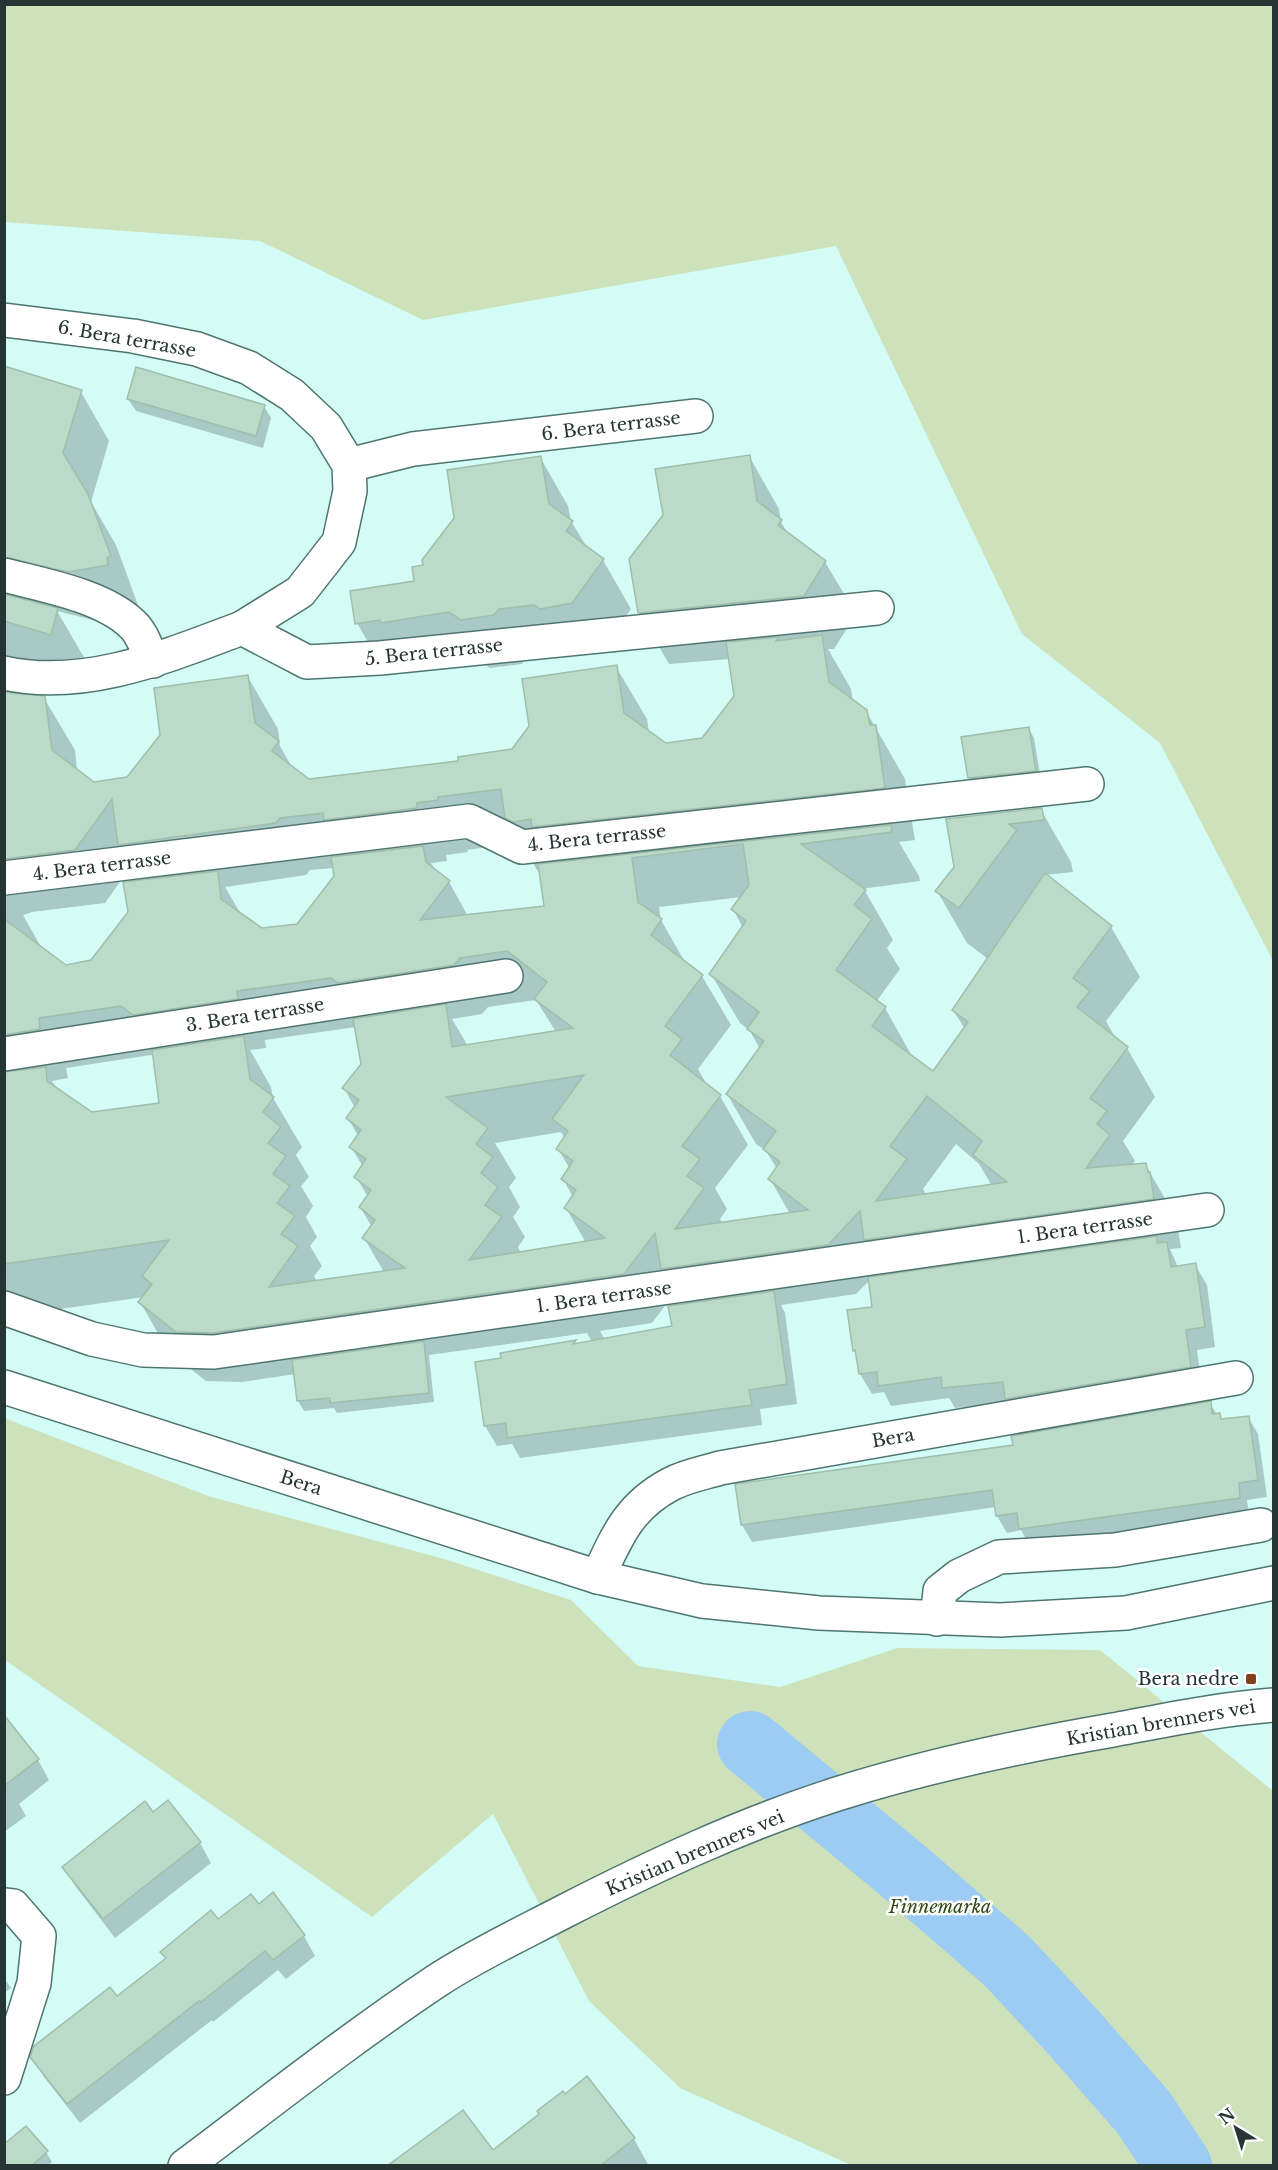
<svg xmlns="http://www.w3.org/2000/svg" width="1278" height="2170" viewBox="0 0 1278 2170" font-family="'Libre Baskerville',serif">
<rect width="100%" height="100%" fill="#d3fcf7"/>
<!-- green -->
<g fill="#cde2ba">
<path d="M4 5H1273V961L1160 743 1022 634 836 246 423 320 260 241 5 222Z"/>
<path d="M4 1418 211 1497 441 1558 571 1600 638 1666 780 1687 897 1648 1100 1650 1273 1791V2165H851L680 2088 589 2001 493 1814 372 1917 5 1660Z"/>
</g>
<!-- shadow -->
<g fill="#0003" fill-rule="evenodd">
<path d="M4 368 81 392 109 441 91 502 116 545 138 605 134 607 135 614 97 621 57 611 85 659 79 683 4 661Z"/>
<path d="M128 399 264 406 271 418 263 448 136 411Z"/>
<path d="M749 456 779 509 781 522 789 535 825 562 856 614 834 649H828L851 689 853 702 866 711 905 779 915 840 899 842 919 876 920 881 861 889 865 891 893 940 887 948 900 969 876 1002 885 1008 913 1058 933 1073 965 1029 953 1010 988 959 967 943 937 891 956 867 948 820 1041 810 1071 862 1073 872 1045 875 1111 927 1140 977 1106 1021 1116 1039 1127 1048 1155 1097 1123 1141 1135 1161 1131 1166 1145 1164 1174 1214 1177 1223 1181 1248 1170 1249 1178 1267 1195 1265 1207 1285 1215 1347 1197 1350 1202 1387 955 1408 949 1398 891 1406 884 1392 872 1394 860 1374 858 1357 854 1350 874 1308 870 1280 856 1294 781 1305 785 1313 797 1404 760 1409 762 1425 520 1458 512 1444 497 1446 485 1426 477 1363 503 1359 502 1354 575 1342 577 1345 592 1342 587 1333 429 1355 434 1402 337 1413 334 1408 304 1411 298 1401 295 1374 242 1382 206 1381 168 1351 140 1302 144 1297 19 1315 4 1291V694L44 698 75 750 77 771 94 784 128 778 248 677 278 729 280 746 293 769 308 780 460 762 513 750 616 667 647 719 649 732 666 744 703 739 736 696 730 659 669 664 639 612ZM521 842 537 870 540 872 546 907 468 916 449 882 437 873 431 863 447 861 446 855 468 852 467 850ZM132 865 141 882 129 912 92 961 66 966 41 947 23 915 32 912 105 903ZM334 868 335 877 298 925 261 930 242 916 225 887 306 875 310 870ZM742 897 733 909 743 928 711 974 740 1023 750 1031 760 1049 727 1094 756 1144 766 1151 777 1169 770 1179 790 1214 723 1224 720 1219 727 1209 715 1188 748 1145 720 1096 708 1087 698 1069 731 1025 702 976 686 964 661 920 659 907ZM536 1000 556 1032 468 1046 452 1019 482 1014 488 1007ZM356 1027 362 1064 344 1088 355 1108 348 1118 358 1136 351 1147 363 1167 356 1177 368 1197 360 1207 372 1227 364 1238 384 1272 317 1282 314 1276 322 1266 310 1246 317 1237 306 1217 313 1206 301 1186 309 1177 296 1155 302 1147 273 1098 271 1087 250 1050 266 1048 265 1040ZM151 1055 154 1057 161 1105 92 1114 57 1089 52 1081 68 1078 66 1068ZM561 1132 565 1139 558 1149 570 1169 563 1179 573 1197 566 1208 586 1243 521 1253 518 1247 525 1237 513 1217 520 1207 509 1187 516 1178 495 1143ZM956 1144 979 1164 992 1186 926 1195 923 1189ZM881 1268 886 1276 871 1278ZM676 1291 684 1305 674 1327 602 1340 604 1338 600 1331 652 1323Z"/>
<path d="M540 457 568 506 571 521 588 549 603 560 631 609 600 652 569 657 564 653 526 657 522 664 490 668 478 660 385 672 357 623 416 582 424 567Z"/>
<path d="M1029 729 1034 738 1041 780 975 788 969 778 963 738Z"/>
<path d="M1210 1403 1217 1415 1219 1414 1223 1421 1248 1417 1258 1434 1267 1497 1247 1500 1249 1515 1030 1546 1021 1530 1007 1533 997 1516 996 1507 752 1542 742 1525 737 1486 1014 1446Z"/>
<path d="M6 1720 38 1760 49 1780 19 1804 26 1816 4 1832V1722Z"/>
<path d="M153 1814 200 1843 211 1863 115 1938 76 1887 64 1867Z"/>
<path d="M273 1895 304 1936 315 1956 286 1979 278 1970 213 2022 212 2020 80 2123 44 2077 32 2057 117 1998 167 1959 162 1952 218 1921 259 1906Z"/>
<path d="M4 1978 11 1988 4 1993Z"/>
<path d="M587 2078 634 2139 649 2166H393L492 2152Z"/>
<path d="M46 2152 52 2162 47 2166H4Z"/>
</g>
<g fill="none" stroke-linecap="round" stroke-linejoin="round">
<!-- river -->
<path stroke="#9ccbf3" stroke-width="66" d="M750 1744 908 1875 1007 1961 1074 2033 1143 2112 1179 2166"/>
</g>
<!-- building -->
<g fill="#bbdbc8" stroke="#9fbeab" stroke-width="1.5" fill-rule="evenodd">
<path d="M4 366 82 390 63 453 88 494 111 556 107 558 108 565 68 572 4 557Z"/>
<path d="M136 367 265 405 256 436 127 399Z"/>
<path d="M750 455 757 501 782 520 778 525 826 561 804 596 638 613 629 559 663 515 655 469Z"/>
<path d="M541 456 549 504 573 521 566 531 604 559 572 603 540 609 534 605 499 609 494 615 461 620 449 612 381 623 380 620 355 624 350 591 414 581 412 567 423 565 422 560 454 518 447 470Z"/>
<path d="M4 594 58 608 51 635 4 621Z"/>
<path d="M822 635 829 682 867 710 870 725H876L885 788 532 827 531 819 513 822 505 818 501 789 438 797V800L417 803V808L324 820 323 813 280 818 276 823 118 845 112 799 75 850 4 859V692L45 696 52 750 94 782 127 777 160 735 154 688 248 675 255 723 279 741 272 751 309 779 458 761V757L512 749 529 726 522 679 617 665 624 713 666 743 702 738 734 696 726 642 779 637 776 641Z"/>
<path d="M1029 727 1036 771 968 778 961 737Z"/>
<path d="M1042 808 1044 820 1009 824 1017 830 959 908 935 891 954 867 946 819Z"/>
<path d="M891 825 892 832 801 844 866 890 854 905 872 919 836 970 886 1007 872 1026 933 1071 968 1022 952 1010 1045 873 1112 926 1073 978 1090 991 1077 1007 1128 1047 1090 1098 1107 1111 1097 1124 1110 1135 1086 1168 1146 1163 1148 1172H1150L1154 1199 864 1240 860 1211 828 1245 661 1269 655 1233 624 1274 213 1333 176 1332 138 1302 152 1284 142 1276 169 1240 4 1264V1072L46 1067 47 1081 92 1112 159 1103 152 1050 244 1036 250 1079 274 1097 263 1112 281 1127 268 1143 286 1156 273 1174 290 1186 277 1203 295 1216 281 1234 298 1246 269 1287 405 1268 362 1238 375 1220 359 1207 371 1190 354 1177 366 1159 349 1147 361 1130 346 1118 359 1100 342 1088 361 1064 353 1019 446 1004 452 1047 573 1028 534 999 547 982 507 951 460 958 454 965 338 983 331 978 237 991 238 999 133 1015 121 1006 39 1018 40 1029 4 1035V919L66 965 91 960 128 912 123 882 218 871 221 899 262 928 297 924 334 876 331 857 423 846 426 862 450 881 420 920 544 906 538 864ZM743 844 749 885 731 909 746 921 709 974 759 1012 747 1029 764 1041 726 1094 776 1131 763 1149 780 1162 768 1179 808 1210 675 1229 704 1188 687 1176 700 1159 682 1146 721 1095 670 1055 682 1039 665 1026 703 975 651 935 662 919 638 902 632 858ZM584 1075 552 1119 568 1131 556 1149 573 1161 561 1179 576 1190 564 1208 605 1238 469 1260 502 1217 485 1205 498 1187 481 1173 493 1157 476 1144 488 1128 446 1097ZM927 1096 982 1141 973 1155 1007 1182 876 1201 907 1159 890 1146Z"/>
<path d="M1157 1236V1243L1167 1242 1171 1267 1196 1263 1205 1327 1186 1330 1191 1367 1005 1399 1003 1382 942 1388 941 1377 878 1386 877 1372 859 1374 855 1350 853 1351 847 1310 872 1307 868 1277Z"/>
<path d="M774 1291 787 1384 749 1390 752 1405 507 1438 506 1423 484 1426 475 1362 501 1358 500 1353 576 1340 573 1344 672 1326 668 1306Z"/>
<path d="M424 1341 429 1393 330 1403V1398L297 1401 292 1360Z"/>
<path d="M1211 1401 1212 1414 1220 1413 1221 1419 1249 1416 1258 1480 1239 1483 1240 1498 1019 1529 1017 1513 996 1516 992 1490 741 1525 735 1484 1013 1445 1011 1436Z"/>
<path d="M4 1715 39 1759 4 1786Z"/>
<path d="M168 1800 201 1842 103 1919 62 1867 145 1801 153 1812Z"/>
<path d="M273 1892 305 1935 273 1960 265 1951 201 2002 199 2001 67 2104 30 2057 34 2046 110 1987 117 1996 166 1958 160 1952 211 1910 218 1919 251 1894 259 1904Z"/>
<path d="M587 2076 635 2138 600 2166H387L463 2110 493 2150 539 2114 537 2111 563 2091 565 2094Z"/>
<path d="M26 2126 48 2151 31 2166H4V2144Z"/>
</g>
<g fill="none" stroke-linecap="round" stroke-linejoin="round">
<defs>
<g id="street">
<path d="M4 320 133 336 197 349 249 368 292 395 326 427 349 465 350 491 339 542 300 592 242 628"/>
<path d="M349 465 413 449 696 416"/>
<path d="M4 575C43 585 104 596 133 625 142 633 147 650 153 661"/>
<path d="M4 673C85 691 167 656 242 628L307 662 380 658 877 608"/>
<path d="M4 878 469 821 522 847 1087 784"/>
<path d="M4 1054 506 976"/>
<path d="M4 1308 92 1339 143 1350 214 1352 1207 1210"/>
<path d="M598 1577C617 1536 629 1506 671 1484 686 1476 704 1473 720 1468L1236 1378"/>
<path d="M937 1619 940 1591 959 1576 999 1557 1115 1550 1261 1525"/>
<path d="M4 1905 13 1906 39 1936 34 1983 4 2078"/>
</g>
<g id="secondary">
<path d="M4 1387 598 1577 702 1601 819 1613 1000 1620 1126 1613 1274 1583"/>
<path d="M185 2166C269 2103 351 2038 438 1980 478 1954 523 1933 565 1911 653 1866 743 1824 837 1794 926 1766 1020 1746 1113 1730 1166 1720 1219 1709 1274 1705"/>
</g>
</defs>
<!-- street casing -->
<use href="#street" stroke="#4f7571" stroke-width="36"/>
<!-- secondary casing -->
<use href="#secondary" stroke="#4f7571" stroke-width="36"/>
<!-- street -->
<use href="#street" stroke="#fff" stroke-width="33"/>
<!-- secondary -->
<use href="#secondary" stroke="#fff" stroke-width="33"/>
</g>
<!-- markers -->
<rect fill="#87401d" stroke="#fff" stroke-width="2" x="1245" y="1673" width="12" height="12" rx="3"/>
<g text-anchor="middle" stroke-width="5" stroke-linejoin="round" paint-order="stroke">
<!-- street labels -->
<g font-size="18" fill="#253533" stroke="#fff">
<text transform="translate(127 339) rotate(10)" y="6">6. Bera terrasse</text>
<text transform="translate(611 426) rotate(-7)" y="6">6. Bera terrasse</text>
<text transform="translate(434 652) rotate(-6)" y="6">5. Bera terrasse</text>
<text transform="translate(597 838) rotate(-6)" y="6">4. Bera terrasse</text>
<text transform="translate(102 866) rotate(-7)" y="6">4. Bera terrasse</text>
<text transform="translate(255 1015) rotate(-9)" y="6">3. Bera terrasse</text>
<text transform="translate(1085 1228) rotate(-8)" y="6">1. Bera terrasse</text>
<text transform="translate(604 1297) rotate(-8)" y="6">1. Bera terrasse</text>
<text transform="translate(893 1438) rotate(-10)" y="6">Bera</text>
<text transform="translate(301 1483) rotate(18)" y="6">Bera</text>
<text transform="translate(1161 1723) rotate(-10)" y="6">Kristian brenners vei</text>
<text transform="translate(695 1853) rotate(-23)" y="6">Kristian brenners vei</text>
</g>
<!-- poi labels -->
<g font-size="18" fill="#253533" stroke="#fff" text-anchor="end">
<text x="1239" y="1685">Bera nedre</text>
</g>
<!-- park labels -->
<g font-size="18" font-style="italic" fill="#304813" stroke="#fff">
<text x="940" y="1913">Finnemarka</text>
</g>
</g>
<!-- border -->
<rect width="1278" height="2170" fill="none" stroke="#253533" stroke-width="12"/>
<!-- north arrow -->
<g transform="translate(1236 2128) rotate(322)" stroke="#ffffff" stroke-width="4.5" paint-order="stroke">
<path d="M0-4.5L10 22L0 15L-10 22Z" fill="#253533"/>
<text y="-9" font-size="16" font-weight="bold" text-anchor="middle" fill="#253533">N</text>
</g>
</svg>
